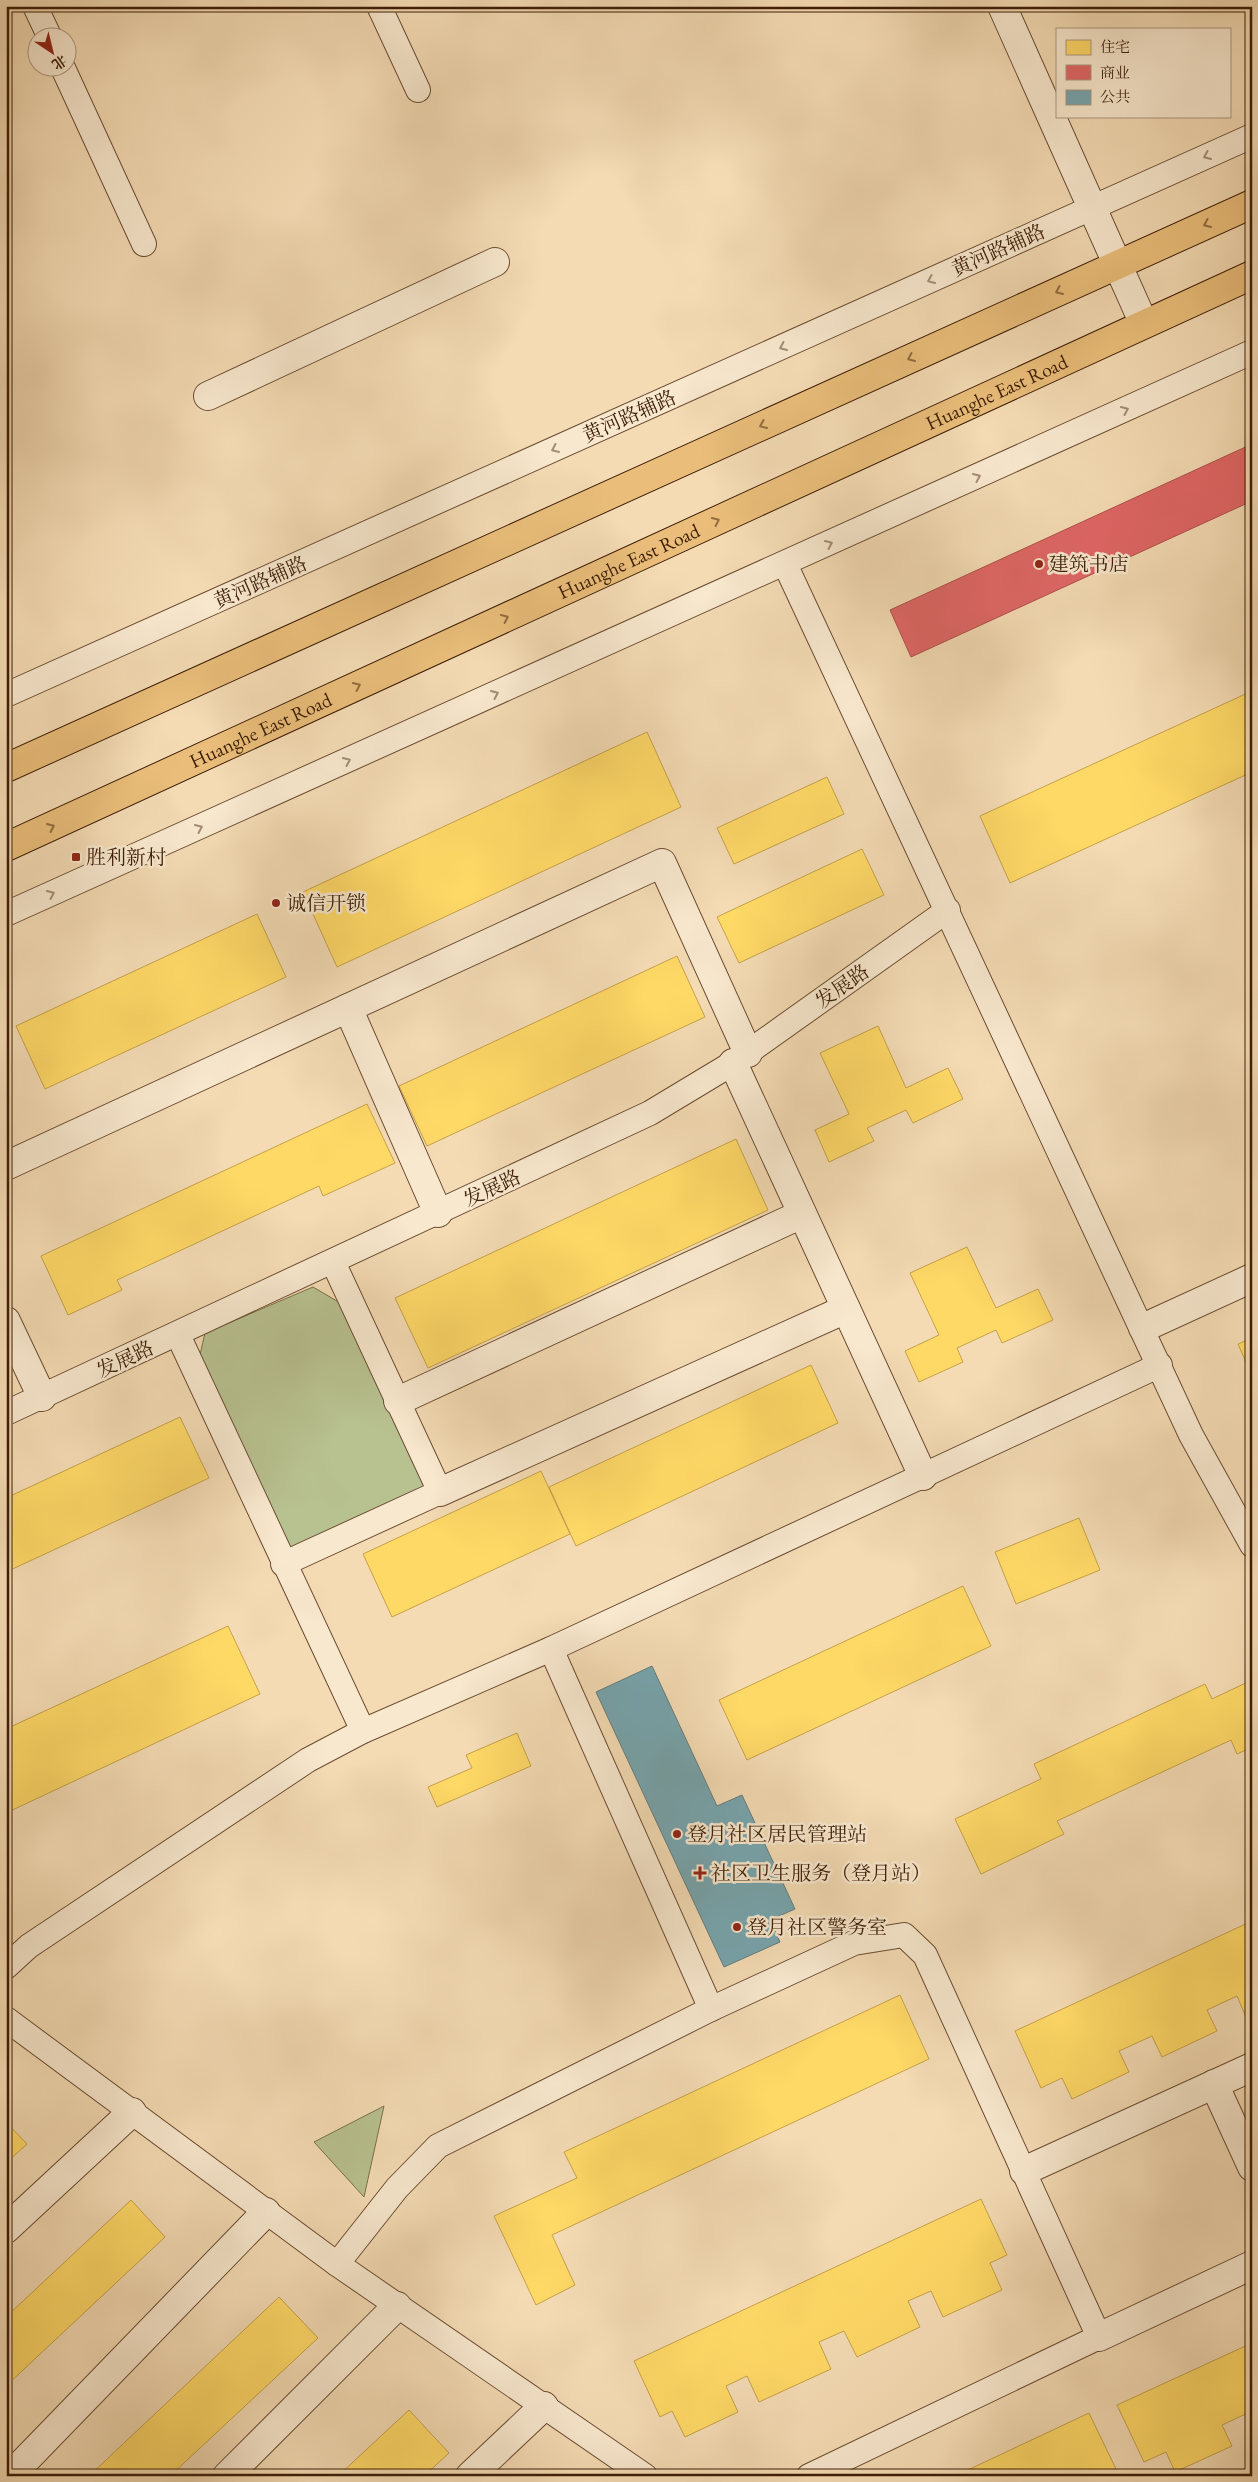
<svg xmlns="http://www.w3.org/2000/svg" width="1258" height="2482" viewBox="0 0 1258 2482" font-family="'EB Garamond','Noto Serif SC',serif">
<rect width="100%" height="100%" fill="#f4dbb4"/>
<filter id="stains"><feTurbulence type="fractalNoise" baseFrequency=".004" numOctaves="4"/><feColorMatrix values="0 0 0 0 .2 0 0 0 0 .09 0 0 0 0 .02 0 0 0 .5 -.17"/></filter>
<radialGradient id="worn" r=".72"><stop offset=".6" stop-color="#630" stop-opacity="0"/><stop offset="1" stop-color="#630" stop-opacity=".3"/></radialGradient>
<!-- green -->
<g fill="#b8c190" stroke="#7a704c">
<path d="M313 1287 342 1304 427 1485 296 1549 285 1545 199 1359 205 1333Z"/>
<path d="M384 2106 364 2197 314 2142Z"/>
</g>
<!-- homes -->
<g fill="#ffd966" stroke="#c5a14a">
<path d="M1252 691V772L1010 883 980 816Z"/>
<path d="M647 732 681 807 337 967 303 892Z"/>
<path d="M827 777 844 814 734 864 717 828Z"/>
<path d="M862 849 884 895 739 963 717 917Z"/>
<path d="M257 914 286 977 45 1089 16 1026Z"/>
<path d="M677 956 705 1017 427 1146 399 1086Z"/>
<path d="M878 1026 906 1088 948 1068 963 1099 913 1123 906 1110 867 1128 874 1141 829 1162 815 1130 849 1114 820 1053Z"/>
<path d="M367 1104 395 1163 323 1196 319 1186 117 1280 122 1290 68 1315 41 1256Z"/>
<path d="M736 1139 768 1210 428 1368 395 1298Z"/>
<path d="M967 1247 996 1308 1038 1289 1053 1320 1002 1343 996 1330 957 1348 963 1362 919 1382 905 1351 939 1335 910 1273Z"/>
<path d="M1252 1338V1376L1238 1344Z"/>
<path d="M811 1365 838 1423 576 1546 549 1487Z"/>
<path d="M180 1417 209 1478 6 1572V1498Z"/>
<path d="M541 1471 570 1534 392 1617 363 1554Z"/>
<path d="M1079 1518 1100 1570 1016 1604 995 1552Z"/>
<path d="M963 1586 991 1646 747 1760 719 1700Z"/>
<path d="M228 1626 260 1694 6 1813V1729Z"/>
<path d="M1252 1680V1747L1237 1754 1231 1740 1057 1821 1064 1834 981 1874 955 1819 1041 1779 1034 1764 1205 1684 1212 1699Z"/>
<path d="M517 1733 531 1766 437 1807 428 1787 472 1768 466 1755Z"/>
<path d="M1252 1921V2015L1246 2017 1237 1996 1207 2010 1217 2031 1162 2057 1152 2036 1119 2051 1129 2072 1072 2099 1062 2078 1041 2088 1015 2031Z"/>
<path d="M900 1995 929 2059 552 2235 575 2285 536 2305 494 2216 577 2178 564 2152Z"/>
<path d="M6 2122 27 2144 6 2163Z"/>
<path d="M981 2199 1007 2255 990 2263 1002 2290 943 2317 931 2291 908 2301 920 2327 857 2357 844 2331 819 2342 831 2369 759 2402 747 2376 726 2386 738 2412 685 2437 672 2411 660 2417 634 2361Z"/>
<path d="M131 2200 165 2237 6 2386V2317Z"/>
<path d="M279 2297 318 2338 170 2476H89Z"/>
<path d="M1252 2343V2411L1222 2425 1232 2446 1175 2472 1166 2452 1144 2462 1117 2405Z"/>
<path d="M409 2410 449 2453 424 2476H338Z"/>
<path d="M1089 2413 1116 2469 1103 2476H955Z"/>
</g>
<!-- shops -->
<path fill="#e06666" stroke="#af504a" d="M1252 444V501L911 657 890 610Z"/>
<!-- public -->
<path fill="#76a5af" stroke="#657c7d" d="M652 1666 717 1806 742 1795 795 1909 770 1920 780 1942 724 1967 596 1692Z"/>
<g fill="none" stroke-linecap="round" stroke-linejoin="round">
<defs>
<g id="service">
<path d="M35 6 50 38"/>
<path d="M379 6 418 90"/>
<path d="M63 68 144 244"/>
<path d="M785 564 1191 1435 1252 1545"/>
<path d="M6 695 1252 136"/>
<path d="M6 914 1252 352"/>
<path d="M178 1335 363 1731"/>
<path d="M6 1413 650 1113 733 1063 948 910"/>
<path d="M283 1564 440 1492 333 1262"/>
<path d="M551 1649 711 2009"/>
<path d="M6 1967 29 1946 308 1760 363 1731 551 1649 1160 1365"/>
<path d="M6 2019 337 2264 645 2476"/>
<path d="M337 2264 397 2188 438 2146 711 2009 854 1943 904 1935 925 1955 1099 2337 809 2476"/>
</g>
<g id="minor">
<path d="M1002 6 1144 324"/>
<path d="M208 396 495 262"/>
<path d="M348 1008 438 1213"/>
<path d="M733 1063 923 1476"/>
<path d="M6 1166 662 863 748 1053"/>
<path d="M6 1321 42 1397"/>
<path d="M1143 1328 1252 1278"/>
<path d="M398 1401 802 1214"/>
<path d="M440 1492 846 1309"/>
<path d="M1214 2084 1252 2167"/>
<path d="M1024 2171 1252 2067"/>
<path d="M6 2229 132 2112"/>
<path d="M1099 2337 1252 2265"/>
<path d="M10 2476 266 2212"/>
<path d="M227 2476 397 2306"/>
<path d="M470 2476 544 2406"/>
</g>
<g id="primary">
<path d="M6 768 1252 204"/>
<path id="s1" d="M6 847 1252 275"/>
</g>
</defs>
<!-- service casing -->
<use href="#service" stroke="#6b4d32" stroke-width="26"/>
<!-- minor casing -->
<use href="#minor" stroke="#6b4d32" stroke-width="30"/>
<!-- primary casing -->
<use href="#primary" stroke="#3d1e07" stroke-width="30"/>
<!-- service -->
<use href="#service" stroke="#f8e8ce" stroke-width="24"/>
<!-- minor -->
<use href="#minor" stroke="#f8e8ce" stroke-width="28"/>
<!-- primary -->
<use href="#primary" stroke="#eabe7a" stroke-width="28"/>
</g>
<!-- one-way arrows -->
<defs><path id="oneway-chevron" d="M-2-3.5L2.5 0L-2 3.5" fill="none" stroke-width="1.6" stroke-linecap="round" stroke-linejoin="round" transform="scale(1.25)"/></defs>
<g stroke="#a48d74">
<use href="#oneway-chevron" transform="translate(1207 156) rotate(156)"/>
<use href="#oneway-chevron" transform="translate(931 280) rotate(156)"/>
<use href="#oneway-chevron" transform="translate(783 347) rotate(156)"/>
<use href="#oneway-chevron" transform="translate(1125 410) rotate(-24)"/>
<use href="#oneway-chevron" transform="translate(555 449) rotate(156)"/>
<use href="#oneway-chevron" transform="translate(977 477) rotate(-24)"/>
<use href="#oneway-chevron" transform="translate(829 544) rotate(-24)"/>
<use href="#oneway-chevron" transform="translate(495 694) rotate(-24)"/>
<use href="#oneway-chevron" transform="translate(347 761) rotate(-24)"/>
<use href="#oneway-chevron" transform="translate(199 828) rotate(-24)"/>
<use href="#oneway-chevron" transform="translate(51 894) rotate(-24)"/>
</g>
<g stroke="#946e40">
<use href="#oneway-chevron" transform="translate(1207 224) rotate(156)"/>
<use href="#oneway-chevron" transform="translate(1059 291) rotate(156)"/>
<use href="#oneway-chevron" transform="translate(911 358) rotate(156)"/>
<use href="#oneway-chevron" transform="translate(763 425) rotate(156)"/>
<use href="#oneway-chevron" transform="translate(716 521) rotate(-25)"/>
<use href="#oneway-chevron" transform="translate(505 618) rotate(-25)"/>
<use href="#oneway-chevron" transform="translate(357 686) rotate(-25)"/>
<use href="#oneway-chevron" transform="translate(51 827) rotate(-25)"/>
</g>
<!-- markers -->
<g fill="#8f2418" stroke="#f8e8ce" stroke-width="2">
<circle cx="1039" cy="564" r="5"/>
<rect x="71" y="852" width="10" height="10" rx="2.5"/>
<circle cx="276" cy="903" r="5"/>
<circle cx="677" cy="1834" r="5"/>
<path d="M697.5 1865.5h5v5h5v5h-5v5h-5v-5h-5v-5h5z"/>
<circle cx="737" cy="1927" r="5"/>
</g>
<g text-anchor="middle" stroke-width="5" stroke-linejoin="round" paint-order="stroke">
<!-- street labels -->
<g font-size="20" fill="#3d1e07" stroke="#f8e8ce">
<text transform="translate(998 250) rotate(-24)" y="7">黄河路辅路</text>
<text dy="7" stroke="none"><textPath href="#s1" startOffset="1090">Huanghe East Road</textPath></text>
<text transform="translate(629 416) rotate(-24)" y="7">黄河路辅路</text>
<text dy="7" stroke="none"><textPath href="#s1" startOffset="685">Huanghe East Road</textPath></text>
<text transform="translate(260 582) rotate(-24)" y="7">黄河路辅路</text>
<text dy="7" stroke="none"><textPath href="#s1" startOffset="280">Huanghe East Road</textPath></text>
<text transform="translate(842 986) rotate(-35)" y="7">发展路</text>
<text transform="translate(492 1188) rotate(-25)" y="7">发展路</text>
<text transform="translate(125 1359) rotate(-25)" y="7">发展路</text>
</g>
<!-- poi labels -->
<g font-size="20" fill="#3d1e07" stroke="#f8e8ce" text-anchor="start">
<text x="1049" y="571">建筑书店</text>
<text x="86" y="864">胜利新村</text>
<text x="286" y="910">诚信开锁</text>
<text x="687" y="1841">登月社区居民管理站</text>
<text x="711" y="1880">社区卫生服务（登月站）</text>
<text x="747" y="1934">登月社区警务室</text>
</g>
</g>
<!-- margin -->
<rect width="1258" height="2482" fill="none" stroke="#f4dbb4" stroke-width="25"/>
<rect x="8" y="8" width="1243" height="2467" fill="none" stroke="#3d1e07" stroke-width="2.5"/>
<rect x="12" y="12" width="1233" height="2457" fill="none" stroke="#3d1e07"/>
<!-- legend -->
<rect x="1056" y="28" width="175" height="90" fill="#f8e8ce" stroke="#ad977e"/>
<rect x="1066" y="40" width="25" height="15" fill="#ffd966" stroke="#ad977e"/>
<text x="1100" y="52" font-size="15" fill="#3d1e07">住宅</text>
<rect x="1066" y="65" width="25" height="15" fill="#e06666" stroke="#ad977e"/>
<text x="1100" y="78" font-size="15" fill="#3d1e07">商业</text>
<rect x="1066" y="90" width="25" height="15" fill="#76a5af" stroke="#ad977e"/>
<text x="1100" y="102" font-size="15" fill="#3d1e07">公共</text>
<!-- north arrow -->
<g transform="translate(52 52) rotate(145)"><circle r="24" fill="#f8e8ce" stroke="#ad977e"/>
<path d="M0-4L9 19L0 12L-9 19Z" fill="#8f2418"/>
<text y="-8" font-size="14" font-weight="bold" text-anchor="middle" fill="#3d1e07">北</text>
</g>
<rect width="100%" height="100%" filter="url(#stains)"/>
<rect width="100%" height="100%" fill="url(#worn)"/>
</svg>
